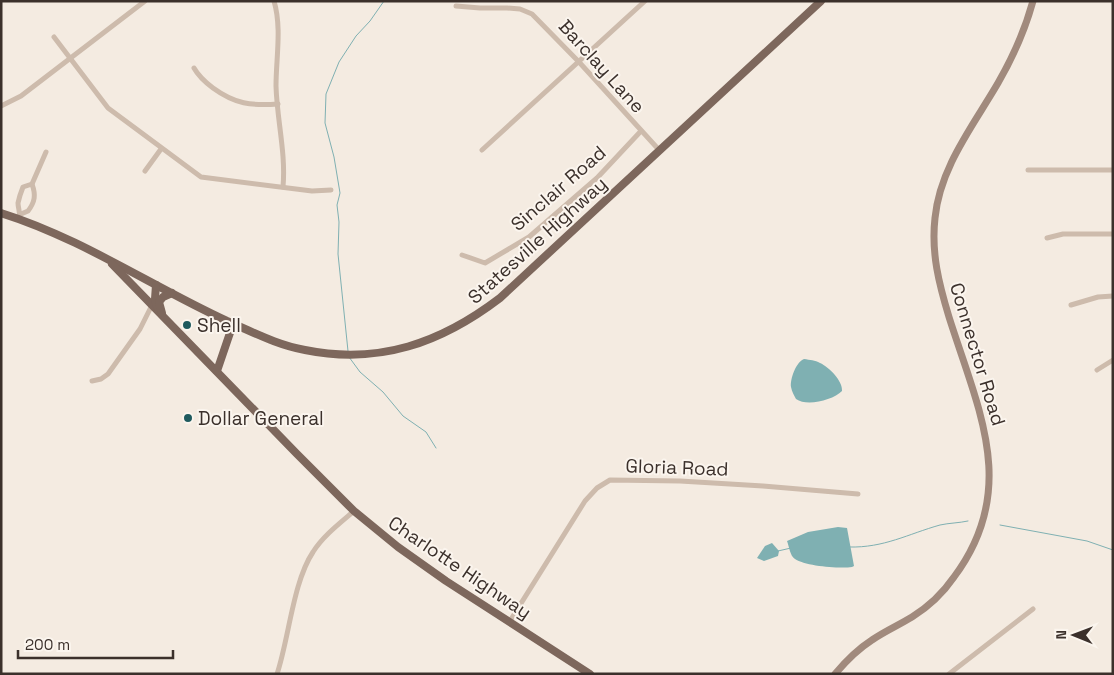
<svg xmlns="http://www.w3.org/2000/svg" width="1114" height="675" viewBox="0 0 1114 675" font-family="'Space Grotesk',sans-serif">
<rect width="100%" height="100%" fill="#f4ebe1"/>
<!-- water -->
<g fill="#7fb0b2">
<path d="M804 359C810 360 815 360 820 363 829 367 843 381 842 391 833 400 807 407 796 399 794 395 792 392 791 387 790 379 796 362 804 359Z"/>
<path d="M838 527 847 528 854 566 852 567C840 569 805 566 795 559 790 556 789 546 787 541L808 532Z"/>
<path d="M772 543 779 551 778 556 764 561 757 558 765 546Z"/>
</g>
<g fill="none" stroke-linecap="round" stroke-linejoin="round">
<!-- stream -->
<g stroke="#7fb0b2" stroke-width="1">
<path d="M348 351 338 254 339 222 337 205 340 193 334 157 325 123 326 94 339 62 356 36 370 21 384 1"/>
<path d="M349 357 360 372 383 392 403 416 426 432 436 448"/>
<path d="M1000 525 1087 541 1113 550"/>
<path d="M849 547C884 548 908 534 940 525 949 523 959 523 968 521"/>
<path d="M778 551 791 548"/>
</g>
<!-- street -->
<g stroke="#cdbbac" stroke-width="5">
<path d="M274 1C282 28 276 58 276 86 277 120 286 153 283 187"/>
<path d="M456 6 480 8H507L520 9 532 14 579 62 660 151"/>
<path d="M54 37 108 108 201 177 312 191 331 190"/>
<path d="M194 68C199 77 205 82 213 88 235 104 251 106 278 104"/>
<path d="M1 106 21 96 145 1"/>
<path d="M482 150 645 1"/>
<path d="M1028 170H1113"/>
<path d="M145 171 161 149"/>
<path d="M32 184 46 152"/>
<path d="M19 220C21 213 18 209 18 203 19 198 21 192 23 187L32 184C36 195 35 202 28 211L21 214"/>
<path d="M1047 238 1063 234H1113"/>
<path d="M462 255 485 263 529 237 597 178 641 131"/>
<path d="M1071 305 1098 297 1113 296"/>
<path d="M1097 370 1113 360"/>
<path d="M92 381 101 379 108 374 140 329 152 305"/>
<path d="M510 621 585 501 597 488 610 480 680 481 763 486 858 494"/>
<path d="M277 674C289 638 293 582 313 552 323 536 340 523 354 511"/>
<path d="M949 674 1033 609"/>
</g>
<!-- secondary -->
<path stroke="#a18a7d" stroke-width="7" d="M835 674C846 661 858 649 872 640 885 631 899 625 912 617 928 607 943 593 954 577 1020 489 978 409 949 317 939 284 931 253 935 218 940 167 973 126 998 83 1013 57 1025 30 1033 1"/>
<!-- primary -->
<g stroke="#7d675c" stroke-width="8">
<path d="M1 213C81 238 151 286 227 321 253 332 277 345 305 350 379 365 441 343 500 298L821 1"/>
<path d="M112 264 297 454 354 511 398 547 446 581 590 674"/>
<path d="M156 285 155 299 157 307"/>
<path d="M162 313 159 302 163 297 172 293"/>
<path d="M217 371 233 324"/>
</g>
</g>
<!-- markers -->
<g fill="#1f5a5e" stroke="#fbf5ee" stroke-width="2">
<circle cx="187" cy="325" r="5"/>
<circle cx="188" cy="418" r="5"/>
</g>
<g text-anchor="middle" stroke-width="4" stroke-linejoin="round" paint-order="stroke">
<!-- street labels -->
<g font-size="19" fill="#3b302b" stroke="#fbf5ee">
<text transform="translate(602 66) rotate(48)" y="7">Barclay Lane</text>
<text transform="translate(558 188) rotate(-41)" y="7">Sinclair Road</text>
<text transform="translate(537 240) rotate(-42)" y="7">Statesville Highway</text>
<text transform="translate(978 354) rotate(73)" y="7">Connector Road</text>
<text transform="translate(677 467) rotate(2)" y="7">Gloria Road</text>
<text transform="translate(460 567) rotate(34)" y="7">Charlotte Highway</text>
</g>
<!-- poi labels -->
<g font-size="19" fill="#3b302b" stroke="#fbf5ee" text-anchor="start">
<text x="197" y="332">Shell</text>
<text x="198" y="425">Dollar General</text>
</g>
</g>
<!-- border -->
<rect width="1114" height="675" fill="none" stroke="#3b302b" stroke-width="5"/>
<!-- north arrow -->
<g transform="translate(1074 635) rotate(271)" stroke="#fbf5ee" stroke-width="4" paint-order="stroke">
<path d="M0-4L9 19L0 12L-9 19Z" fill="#3b302b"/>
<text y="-8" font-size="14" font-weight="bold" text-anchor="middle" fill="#3b302b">N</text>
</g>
<!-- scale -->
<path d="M18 650v8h155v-8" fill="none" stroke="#3b302b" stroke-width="2.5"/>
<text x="25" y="650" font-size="15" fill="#3b302b" stroke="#fbf5ee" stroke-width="4" paint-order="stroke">200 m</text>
</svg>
